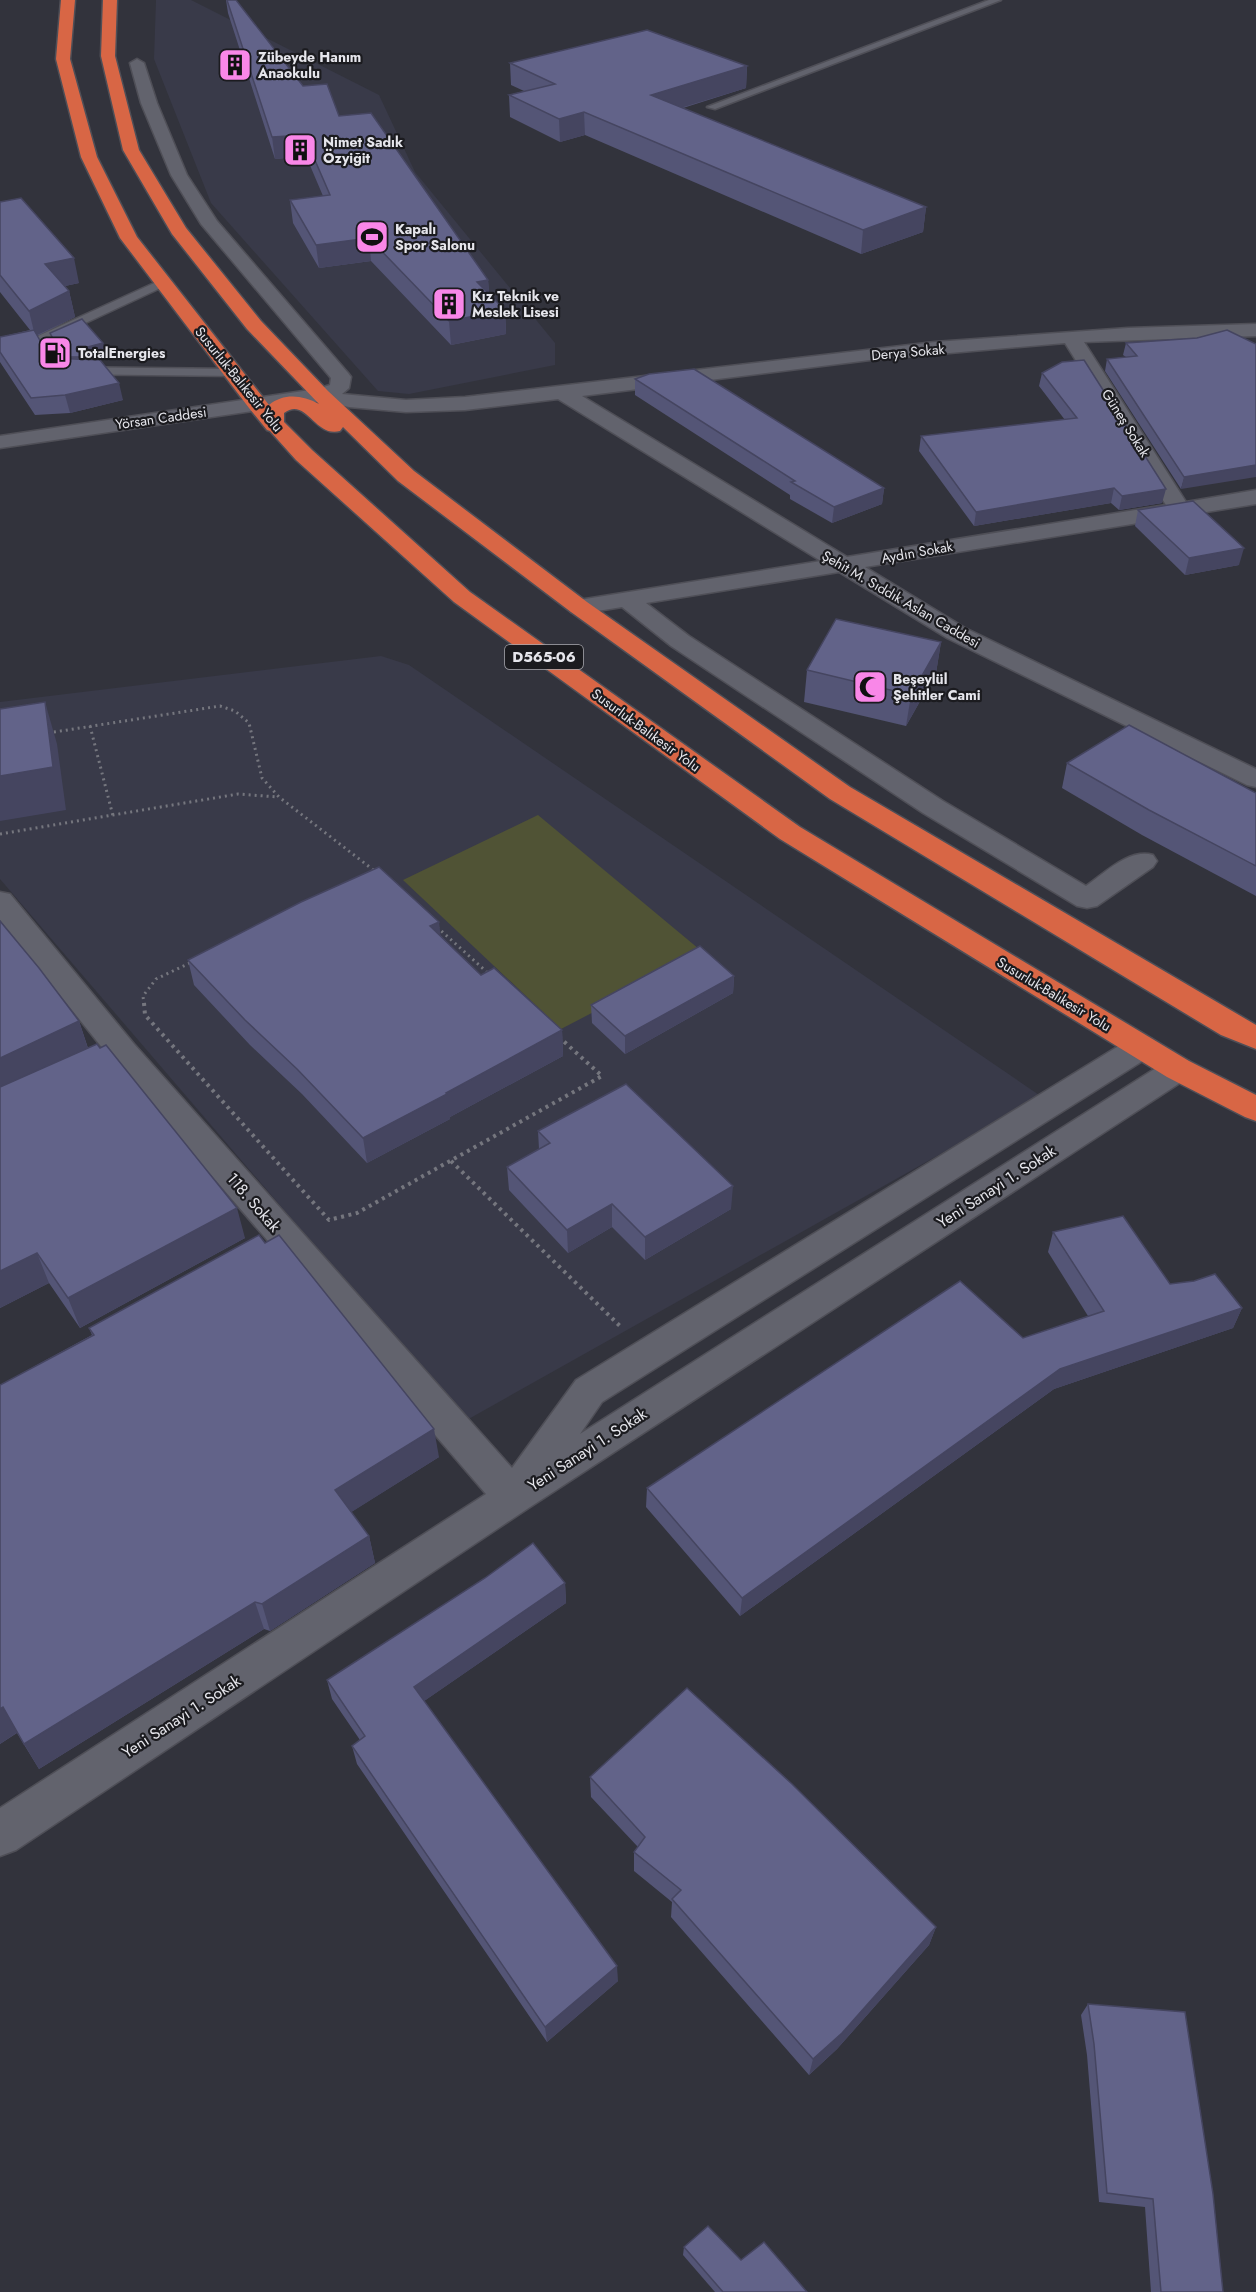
<svg xmlns="http://www.w3.org/2000/svg" width="1256" height="2292" viewBox="0 0 1256 2292" font-family="Jost,sans-serif">
<rect width="100%" height="100%" fill="#32333c"/>
<!-- built -->
<g fill="#393a49">
<path d="M156 0H191L379 95 415 172 555 343V365L409 394 378 391 211 203 154 59Z"/>
<path d="M381 656 409 665 1042 1097 465 1421 0 879V702Z"/>
</g>
<!-- green -->
<path fill="#505335" d="M538 815 705 954 561 1029 403 880Z"/>
<g fill="none" stroke-linecap="round" stroke-linejoin="round">
<defs>
<g id="lane">
<path d="M989 0H1001L715 109 707 107Z"/>
<path d="M163 279 169 283 167 285 49 340 64 367 233 369 239 373 237 376 56 374 36 339 38 336Z"/>
</g>
<g id="street">
<path d="M137 59 144 63 157 103 187 175 217 221 348 373 351 377 349 388 342 394 406 400 465 397 935 342 1128 328 1256 324V336L1084 342 1186 502 1256 490V504L865 567 965 628 1256 769V787L1247 785 947 638 839 572 646 603 689 636 943 801 1086 886C1105 873 1129 848 1153 855L1157 861 1153 867 1097 906 1087 908 1077 906 923 813 671 646 622 607 579 614 571 612 567 607 571 602 579 600 821 561 558 399 465 410 406 412 349 407 321 401 0 448V436L317 389 330 385 331 378 201 224 171 175 141 103 130 63ZM1065 343 1166 505 847 557 582 396 870 360Z"/>
<path d="M0 892 10 894 134 1044 512 1468 576 1380 1130 1039 1141 1036 1152 1039 1157 1047 1152 1055 602 1402 580 1434 1167 1061 1178 1058 1189 1061 1194 1069 1189 1077 527 1509 16 1850 0 1856V1808L486 1494 112 1060 0 920Z"/>
</g>
<path id="highway" d="M61 0H75L70 59 97 157 137 237 269 405C284 393 302 395 319 404L247 329 172 234 123 150 101 56 103 0H117L115 56 139 150 186 228 261 321 328 391 414 471 587 602 850 787 1256 1025V1049L1221 1035 830 799 571 612 398 481 343 427 340 431C315 438 306 396 284 413V422L312 450 470 592 800 827 1189 1061 1256 1095V1121L1245 1117 1167 1077 780 839 454 602 296 460 270 431 267 430 249 408 120 238 81 157 56 59Z"/>
</defs>
<!-- lane casing -->
<use href="#lane" stroke="#4f4f57" stroke-width="3"/>
<!-- street casing -->
<use href="#street" stroke="#4f4f57" stroke-width="3"/>
<!-- highway casing -->
<use href="#highway" stroke="#4f4f57" stroke-width="3"/>
<!-- path-far1 -->
<g stroke="#75767e" stroke-width="3" stroke-dasharray="2 4" stroke-linecap="butt">
<path d="M90 726 113 816"/>
<path d="M48 733 220 706 235 711 249 723 262 778 279 797 376 872"/>
<path d="M0 834 238 794 278 797"/>
<path d="M437 927 489 974"/>
<path d="M144 1005 143 996 156 979 192 962"/>
</g>
<!-- path -->
<g stroke="#75767e" stroke-width="4" stroke-dasharray="3 4.5" stroke-linecap="butt">
<path d="M144 1003 145 1015 329 1220 357 1213 602 1076 560 1038"/>
<path d="M451 1161 622 1328"/>
</g>
<!-- lane -->
<use href="#lane" fill="#62636d" fill-rule="evenodd"/>
<!-- street -->
<use href="#street" fill="#62636d" fill-rule="evenodd"/>
<!-- highway -->
<use href="#highway" fill="#d86645" fill-rule="evenodd"/>
</g>
<!-- wall -->
<g fill="#545576">
<path d="M226 0H236L303 86 339 116 488 280 489 294 505 310 506 334 451 345 371 261 319 268 293 223 290 200 323 196 306 156 275 159 228 13Z"/>
<path d="M510 63 747 66 746 88 683 108 926 207 923 232 861 254 585 135 560 142 510 117 509 95 524 91 511 85Z"/>
<path d="M0 202 79 283 65 286 69 291 75 317 37 336 50 358H62L52 341 50 333 105 351 90 355 123 400 70 413 35 415 0 362V337L30 330 0 292Z"/>
<path d="M1227 330 1181 489 1105 371 1107 359 1126 357 1123 355 1126 343 1197 338Z"/>
<path d="M1042 373 1162 503 1119 510 1111 503 974 526 919 451 921 436 1065 420 1039 386Z"/>
<path d="M635 379 884 488 882 504 832 523 790 499V495L635 395Z"/>
<path d="M1138 510 1239 565 1185 575 1135 526Z"/>
<path d="M941 642 936 673 906 726 804 702 807 670Z"/>
<path d="M1067 763 1232 780 1256 793V896L1142 835 1062 788Z"/>
<path d="M0 921 79 1021 88 1048 245 1238 80 1328 49 1283 0 1308Z"/>
<path d="M441 936 481 975 562 1030 563 1056 450 1117V1119L367 1163 302 1094 250 1045 194 985 188 960Z"/>
<path d="M734 976 733 993 625 1054 592 1023 591 1005Z"/>
<path d="M538 1131 731 1209 645 1260 612 1227 568 1253 509 1190 507 1167 539 1149Z"/>
<path d="M1053 1232 1170 1284 1242 1308 1233 1328 1054 1389 740 1616 646 1507 647 1488 1023 1338 1088 1316 1048 1252Z"/>
<path d="M89 1328 439 1457 351 1512 369 1536 375 1563 270 1631 264 1629 39 1769 17 1733 0 1744V1385L92 1335Z"/>
<path d="M565 1583 566 1603 424 1701 618 1981 547 2042 357 1764 352 1746 360 1740 332 1699 327 1680Z"/>
<path d="M590 1777 936 1927 929 1945 837 2049 809 2075 671 1917 672 1902 634 1871V1852L638 1847 591 1797Z"/>
<path d="M1088 2004 1223 2292H1151L1145 2207 1099 2202 1087 2055 1081 2015Z"/>
<path d="M684 2247 741 2260 807 2292H715L683 2255Z"/>
</g>
<!-- shaded-wall -->
<g fill="#454560">
<path d="M747 66 746 88 651 117V95Z"/>
<path d="M584 112 585 135 560 142 559 119Z"/>
<path d="M304 135 306 156 275 159 272 137Z"/>
<path d="M926 207 923 232 861 254 863 230Z"/>
<path d="M369 238 371 261 319 268 316 245Z"/>
<path d="M74 258 79 283 51 289 45 264Z"/>
<path d="M488 280 490 303 477 282Z"/>
<path d="M69 291 75 317 35 336 29 311Z"/>
<path d="M505 310 506 334 451 345 449 321Z"/>
<path d="M103 343 105 351 86 355 84 348Z"/>
<path d="M119 383 123 400 70 413 65 395Z"/>
<path d="M1256 465V477L1181 489 1184 477Z"/>
<path d="M884 488 882 504 832 523 834 507Z"/>
<path d="M1114 488 1111 503 974 526 976 512Z"/>
<path d="M1166 489 1162 503 1119 510 1122 496Z"/>
<path d="M1244 548 1239 565 1185 575 1189 558Z"/>
<path d="M941 642 936 673 906 726 911 695Z"/>
<path d="M45 702 57 744 66 810 0 821V776Z"/>
<path d="M439 922 442 947 430 926Z"/>
<path d="M734 976 733 993 625 1054V1036Z"/>
<path d="M79 1021 89 1052 0 1095V1058Z"/>
<path d="M562 1030 563 1056 450 1117V1119L367 1163 363 1138Z"/>
<path d="M733 1186 731 1209 645 1260V1237Z"/>
<path d="M612 1204V1227L568 1253 567 1230Z"/>
<path d="M237 1208 245 1238 80 1328 68 1298Z"/>
<path d="M37 1253 49 1283 0 1308V1271Z"/>
<path d="M1242 1308 1233 1328 1054 1389 740 1616 742 1598 1060 1369Z"/>
<path d="M434 1429 439 1457 342 1518 335 1490Z"/>
<path d="M369 1536 375 1563 270 1631 262 1604Z"/>
<path d="M565 1583 566 1603 417 1706 414 1687Z"/>
<path d="M255 1602 264 1629 39 1769 24 1744Z"/>
<path d="M3 1707 18 1732 0 1744V1709Z"/>
<path d="M936 1927 929 1945 837 2049 809 2075 813 2059Z"/>
<path d="M617 1966 618 1981 547 2042 545 2027Z"/>
</g>
<!-- building -->
<g fill="#626389" stroke="#454560" stroke-width="1.5">
<path d="M227 0H236L303 86 327 84 339 116 371 113 488 280 477 282 505 310 449 321 369 238 316 245 290 200 330 195 304 135 272 137Z"/>
<path d="M647 30 747 66 651 95 926 207 863 230 584 112 559 119 509 95 555 84 510 63Z"/>
<path d="M21 198 74 258 45 264 69 291 29 311 0 275V202Z"/>
<path d="M82 319 103 343 84 348 92 357H63L50 333Z"/>
<path d="M34 330 50 358 100 360 119 383 65 395 31 398 0 352V337Z"/>
<path d="M1227 330 1256 344V465L1184 477 1107 359 1137 356 1126 343 1197 338Z"/>
<path d="M1084 360 1166 489 1122 496 1114 488 976 512 921 436 1077 418 1042 373 1062 362Z"/>
<path d="M694 369 884 488 834 507 791 482 795 481 635 379 649 374Z"/>
<path d="M1193 501 1244 548 1189 558 1138 510Z"/>
<path d="M836 619 941 642 911 695 807 670Z"/>
<path d="M45 702 53 767 0 776V709Z"/>
<path d="M1129 725 1256 793V866L1149 810 1067 763Z"/>
<path d="M379 867 439 922 430 926 481 975 494 968 562 1030 446 1093 447 1094 363 1138 297 1069 245 1020 188 960 301 902Z"/>
<path d="M0 921 39 968 79 1021 0 1058Z"/>
<path d="M700 946 734 976 625 1036 591 1005Z"/>
<path d="M97 1044 100 1048 106 1045 237 1208 68 1298 37 1253 0 1271V1087Z"/>
<path d="M626 1084 733 1186 645 1237 612 1204 567 1230 507 1167 550 1143 538 1131Z"/>
<path d="M1123 1216 1170 1284 1194 1281 1215 1274 1242 1308 1060 1369 742 1598 647 1488 960 1281 1023 1338 1104 1311 1053 1232Z"/>
<path d="M259 1235 265 1243 279 1235 434 1429 335 1490 369 1536 262 1604 255 1602 24 1744 3 1707 0 1709V1385L94 1335 89 1328Z"/>
<path d="M533 1543 565 1583 414 1687 617 1966 545 2027 352 1746 365 1736 327 1680 485 1578Z"/>
<path d="M687 1688 792 1784 936 1927 842 2033 813 2059 672 1899 681 1890 634 1852 645 1837 590 1777Z"/>
<path d="M1088 2004 1185 2012 1213 2194 1223 2292H1161L1153 2199 1107 2193 1094 2044Z"/>
<path d="M708 2226 741 2260 764 2242 807 2292H723L684 2247Z"/>
</g>
<!-- icons -->
<defs>
<symbol id="building-square" viewBox="-11 -11 22 22"><rect x="-9" y="-9" width="18" height="18" rx="4" fill="#f987e8" stroke="#1b1b1f"/><path d="M-4-6H4V6H1V3H-1V6H-4ZM-2.5-4.3h1.7v1.8h-1.7ZM.8-4.3h1.7v1.8H.8ZM-2.5-1h1.7V.8h-1.7ZM.8-1h1.7V.8H.8Z" fill="#111"/></symbol>
<symbol id="stadium-square" viewBox="-11 -11 22 22"><rect x="-9" y="-9" width="18" height="18" rx="4" fill="#f987e8" stroke="#1b1b1f"/><path d="M0-5a6.5 5 0 1 0 0 10a6.5 5 0 1 0 0-10ZM-3.5-1.8h7v3.6h-7Z" fill="#111"/></symbol>
<symbol id="fuel-square" viewBox="-11 -11 22 22"><rect x="-9" y="-9" width="18" height="18" rx="4" fill="#f987e8" stroke="#1b1b1f"/><path d="M-5.5-6h7V0h2V4h1.3V-2.5L3-4.5l.8-.8L6-3V5H2.5V1h-1V6h-7ZM-4.2-4.7v3.2H.2V-4.7Z" fill="#111"/></symbol>
<symbol id="mosque-square" viewBox="-11 -11 22 22"><rect x="-9" y="-9" width="18" height="18" rx="4" fill="#f987e8" stroke="#1b1b1f"/><path d="M3.5-4.9A6 6 0 1 0 3.5 4.9A5 5 0 1 1 3.5-4.9Z" fill="#111"/></symbol>
</defs>
<g fill-rule="evenodd">
<use href="#building-square" x="216" y="46" width="38" height="38"/>
<use href="#building-square" x="281" y="131" width="38" height="38"/>
<use href="#stadium-square" x="353" y="218" width="38" height="38"/>
<use href="#building-square" x="430" y="285" width="38" height="38"/>
<use href="#fuel-square" x="36" y="334" width="38" height="38"/>
<use href="#mosque-square" x="851" y="668" width="38" height="38"/>
</g>
<g text-anchor="middle" stroke-width="4.5" stroke-linejoin="round" paint-order="stroke">
<!-- far-poi labels -->
<g font-size="14" font-weight="bold" fill="#e6e6ec" stroke="#1b1b1f" text-anchor="start">
<text x="258" y="62">Zübeyde Hanım<tspan x="258" dy="16">Anaokulu</tspan></text>
<text x="323" y="147">Nimet Sadık<tspan x="323" dy="16">Özyiğit</tspan></text>
<text x="395" y="234">Kapalı<tspan x="395" dy="16">Spor Salonu</tspan></text>
<text x="472" y="301">Kız Teknik ve<tspan x="472" dy="16">Meslek Lisesi</tspan></text>
<text x="78" y="358">TotalEnergies</text>
<text x="893" y="684">Beşeylül<tspan x="893" dy="16">Şehitler Cami</tspan></text>
</g>
<!-- far-street labels -->
<g font-size="14" fill="#e6e6ec" stroke="#1b1b1f">
<text transform="translate(908 352) rotate(-5)" y="5">Derya Sokak</text>
<text transform="translate(239 379) rotate(51)" y="5">Susurluk-Balıkesir Yolu</text>
<text transform="translate(161 418) rotate(-8)" y="5">Yörsan Caddesi</text>
<text transform="translate(1126 423) rotate(58)" y="5">Güneş Sokak</text>
<text transform="translate(917 552) rotate(-10)" y="5">Aydın Sokak</text>
<text transform="translate(901 599) rotate(30)" y="5">Şehit M. Sıddık Aslan Caddesi</text>
<text transform="translate(646 730) rotate(36)" y="5">Susurluk-Balıkesir Yolu</text>
<text transform="translate(1054 994) rotate(31)" y="5">Susurluk-Balıkesir Yolu</text>
</g>
<!-- shield labels -->
<rect fill="#1b1b1f" stroke="#a9a9ae" stroke-width="1.5" x="505" y="645" width="78" height="24" rx="4.5"/>
<g font-size="15" font-weight="bold" fill="#e6e6ec">
<text x="544" y="662">D565-06</text>
</g>
<!-- street labels -->
<g font-size="16" fill="#e6e6ec" stroke="#1b1b1f">
<text transform="translate(996 1186) rotate(-33)" y="6">Yeni Sanayi 1. Sokak</text>
<text transform="translate(254 1202) rotate(49)" y="6">118. Sokak</text>
<text transform="translate(587 1449) rotate(-33)" y="6">Yeni Sanayi 1. Sokak</text>
<text transform="translate(181 1716) rotate(-33)" y="6">Yeni Sanayi 1. Sokak</text>
</g>
</g>
</svg>
